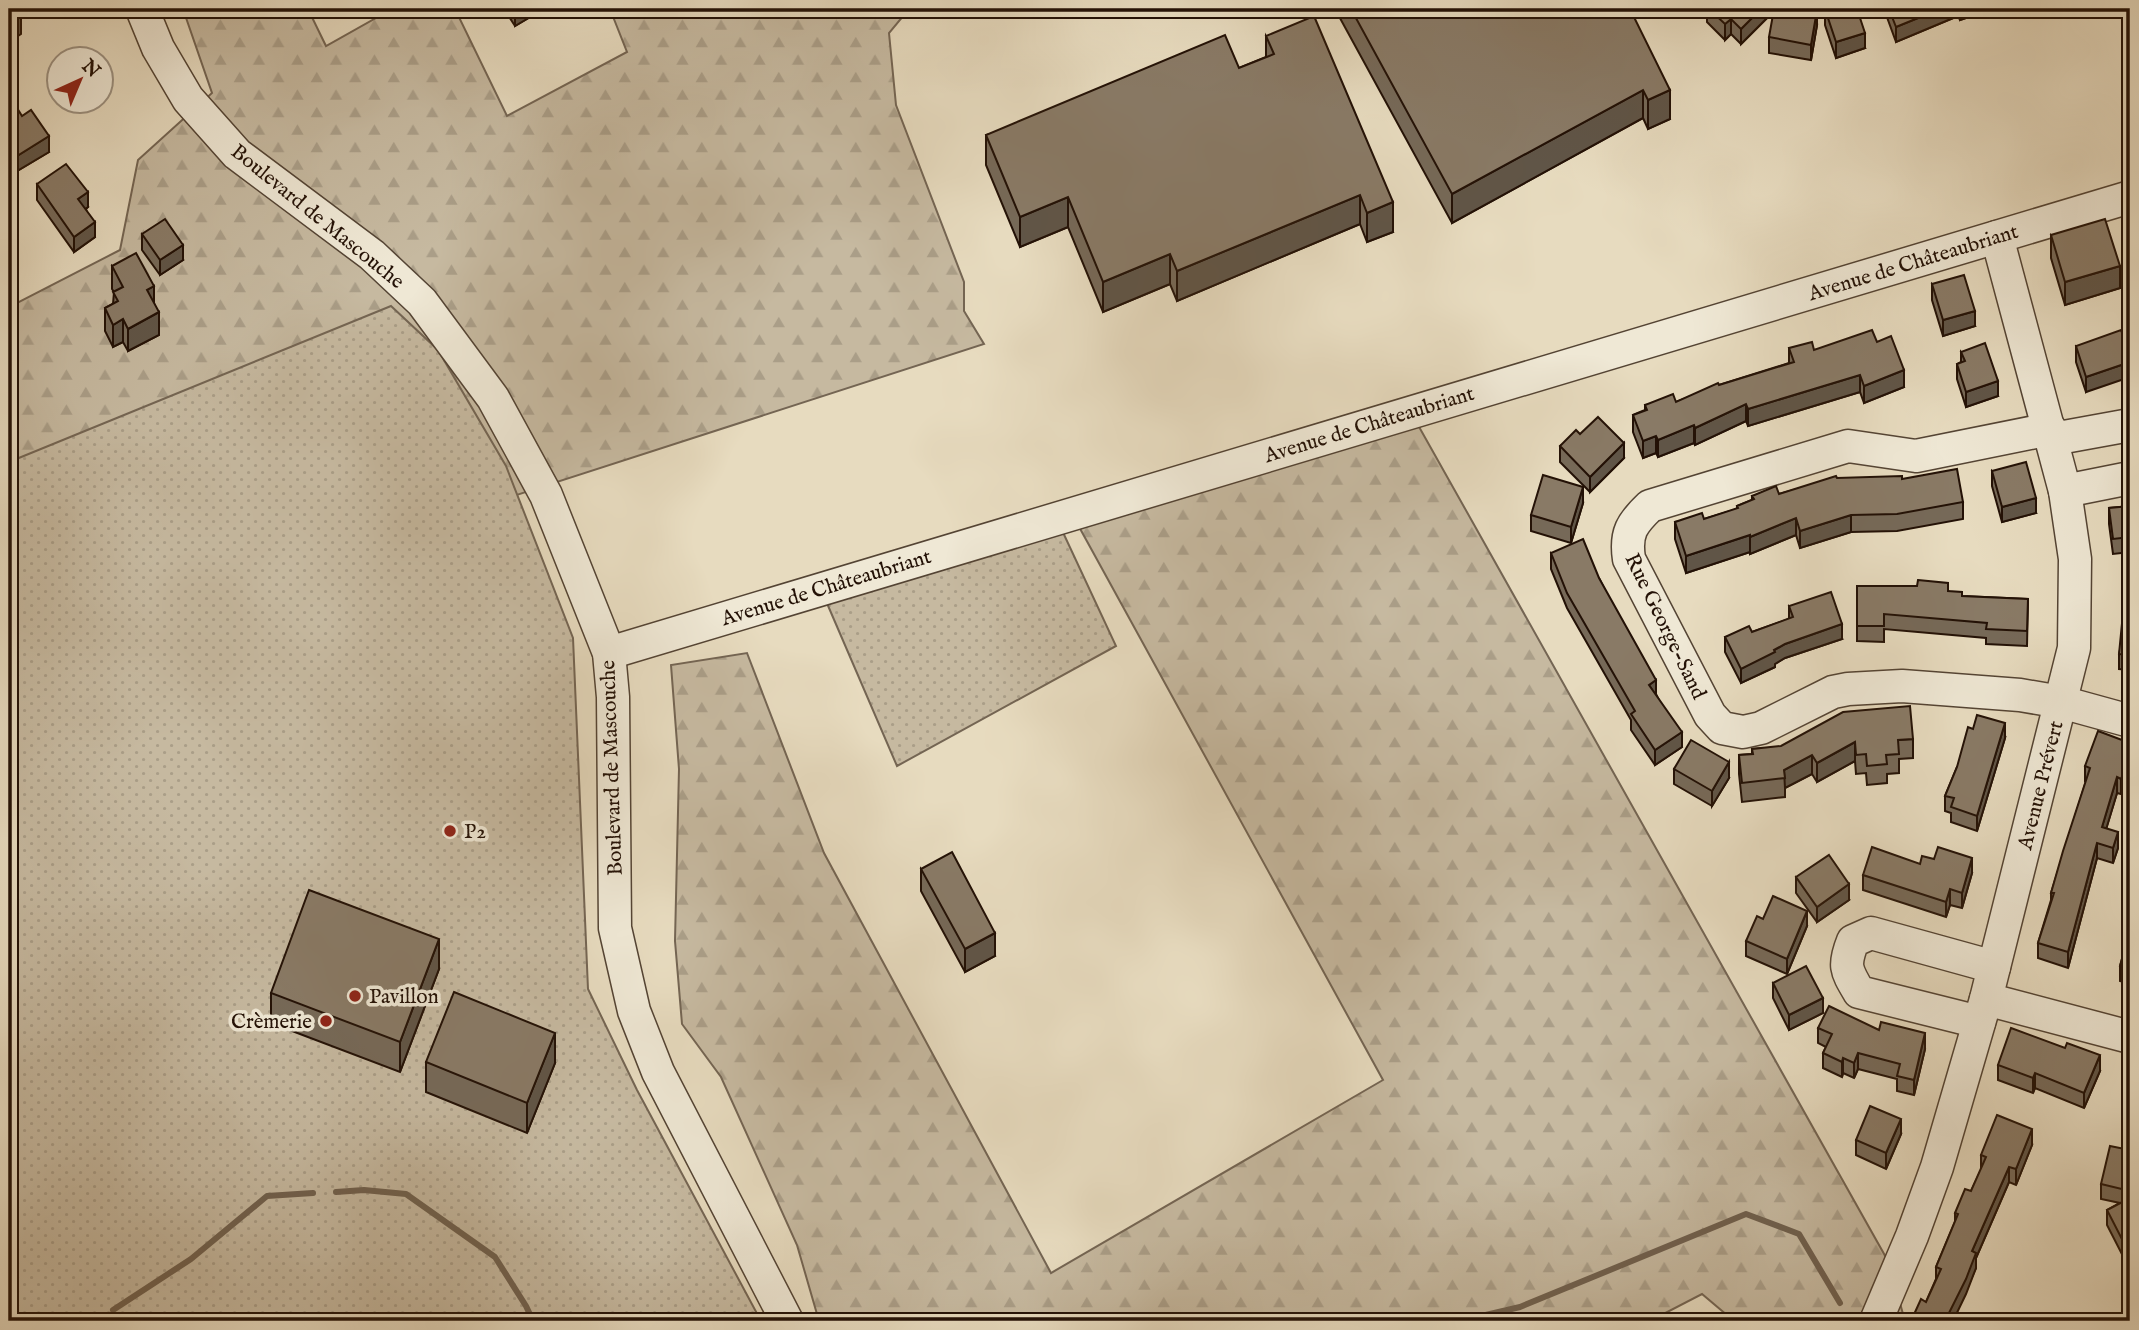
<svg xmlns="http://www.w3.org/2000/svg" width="2139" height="1330" viewBox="0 0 2139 1330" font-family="'IM FELL English',serif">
<defs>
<pattern id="forest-firs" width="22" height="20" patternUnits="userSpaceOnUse" patternTransform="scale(1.75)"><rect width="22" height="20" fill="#c6b9a0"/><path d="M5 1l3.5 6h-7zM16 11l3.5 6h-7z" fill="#aa9e88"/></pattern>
<pattern id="park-dots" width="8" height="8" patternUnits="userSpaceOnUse" patternTransform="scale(1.75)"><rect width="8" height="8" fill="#c6b9a0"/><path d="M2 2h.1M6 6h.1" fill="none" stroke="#aa9e88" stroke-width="1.8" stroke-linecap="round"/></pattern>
</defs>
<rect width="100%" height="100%" fill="#e7dbbf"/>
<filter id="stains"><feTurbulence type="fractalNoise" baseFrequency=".00286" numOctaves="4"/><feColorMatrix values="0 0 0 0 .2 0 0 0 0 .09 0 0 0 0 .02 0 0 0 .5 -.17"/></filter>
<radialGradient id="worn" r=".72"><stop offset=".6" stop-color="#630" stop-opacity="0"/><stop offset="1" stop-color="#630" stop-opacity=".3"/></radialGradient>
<!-- forest -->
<g fill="url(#forest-firs)" stroke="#746553" stroke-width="2">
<path d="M183 9H308L326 46 392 9H455L507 116 627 52 610 9H909L889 33 896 105 964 282V311L984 344 9 659V307L120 250 138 160 212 93Z"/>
<path d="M1409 409 1888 1261 1905 1321H1734L1702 1294 1650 1321H819L797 1245 721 1077 682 1024 675 941 679 769 671 665 747 653 824 853 1051 1273 1383 1080 1072 514Z"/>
</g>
<!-- park -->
<g fill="url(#park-dots)" stroke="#746553" stroke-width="2">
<path d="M391 306 438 350 506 466 573 638 588 989 637 1090 761 1321H9V462Z"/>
<path d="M1060 526 1116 646 897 766 826 601Z"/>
</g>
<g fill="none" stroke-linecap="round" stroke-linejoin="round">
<!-- stream -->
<g stroke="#70614f" stroke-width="6">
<path d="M336 1192 364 1190 406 1194 495 1257 526 1306 533 1321"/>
<path d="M113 1310 191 1259 267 1196 313 1193"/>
<path d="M1460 1321 1520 1307 1746 1214 1799 1234 1840 1303"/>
</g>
<defs>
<g id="minor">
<path d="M142 9 158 48 188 99 237 154 372 255 422 302 493 398 546 495 609 653 613 697 615 928 634 1011 658 1072 787 1321"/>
<path d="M2050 429 1916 456 1848 446 1650 506C1632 523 1625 533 1629 559L1710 715 1722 728 1743 732 1761 728 1833 692 1848 689 1902 686 2020 695 2061 702 2130 721"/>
<path d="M2053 439 2130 425"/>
<path d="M2065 491 2130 478"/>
<path d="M609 653 2130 197"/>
<path d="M1986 999 2130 1037"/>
<path d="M1979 1022 1859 992C1846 970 1843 966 1853 941L1871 933 1994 967"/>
<path d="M1876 1321 1912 1236 1937 1167 1986 999 2074 648 2075 559 2065 491 1997 237"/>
</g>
</defs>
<!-- minor casing -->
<use href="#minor" stroke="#544434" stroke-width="35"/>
<!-- minor -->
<use href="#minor" stroke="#efe8d5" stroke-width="32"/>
</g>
<!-- wall -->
<g fill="#766958" stroke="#231106" stroke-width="2">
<path d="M504 9H537V13L515 26Z"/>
<path d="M1335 9H1630L1670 119 1648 129 1643 118 1452 223Z"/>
<path d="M1707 9H1767V18L1741 44 1731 34 1725 40 1707 22Z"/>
<path d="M1825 9 1865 48 1836 58 1825 25Z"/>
<path d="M1884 9H1992L1960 20 1958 16 1896 42Z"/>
<path d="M1817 25 1811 60 1769 53V37Z"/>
<path d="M1266 36 1393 232 1367 242 1360 224 1177 301 1170 284 1103 312 1068 227 1020 247 986 165V135L1239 68 1266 57Z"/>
<path d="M9 106 22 116 49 152 17 171 9 157Z"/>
<path d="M37 184 88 207 86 209 95 237 74 252 37 200Z"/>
<path d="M142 234 183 260 160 275 142 250Z"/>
<path d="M2051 235 2120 288 2065 305 2051 258Z"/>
<path d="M112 266 154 303 159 335 128 351 123 342 113 347 105 331V308L113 304 114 292 112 289Z"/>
<path d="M1932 284 1975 326 1943 336 1932 300Z"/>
<path d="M1877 342 1904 387 1864 403 1860 392 1748 426 1746 421 1695 445 1694 443 1658 457 1656 453 1643 458 1633 432V415L1645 410V405L1676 402 1719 385 1789 363V348L1814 350Z"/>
<path d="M2076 346 2130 356 2086 392 2076 362Z"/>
<path d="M1961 352 1998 396 1966 407 1957 379V364L1961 362Z"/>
<path d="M1580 434 1624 458 1590 492 1560 462V446Z"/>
<path d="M1992 471 2036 513 2002 522 1992 486Z"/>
<path d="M1837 478 1902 479 1963 502V519L1897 531 1851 532 1800 548 1796 535 1750 554V552L1686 573 1675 539V522L1704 519 1737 509V506L1752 500V496L1779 494Z"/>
<path d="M1583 503 1571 543 1531 531V515Z"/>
<path d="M2130 506V552L2113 554 2109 524V508Z"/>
<path d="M1551 553 1599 578 1682 747 1655 765 1631 730V720L1567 608 1551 569Z"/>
<path d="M1857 586 1948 591 1962 596 2028 599 2027 646 1986 644V638L1884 629V642L1857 641Z"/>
<path d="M2130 604V670L2119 669V654Z"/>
<path d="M1789 606 1842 639 1785 658 1775 664V667L1741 683 1725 652V637L1752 632 1789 619Z"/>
<path d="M2005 738 1977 831 1951 822V813L1945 811V796L1957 767Z"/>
<path d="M1913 739V758L1899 759V773L1887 774V783L1867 785 1866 773 1856 774 1855 761 1817 782 1812 774 1785 788V797L1742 802 1739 774V755L1752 754V749Z"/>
<path d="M2130 743V770L2121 794 2117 793 2106 829 2118 848 2113 863 2097 858 2068 968 2038 958V943L2051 900V893L2086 781H2085V766Z"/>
<path d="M1674 769 1729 778 1712 806 1674 784Z"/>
<path d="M921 869 995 956 965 972 921 891Z"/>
<path d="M1972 873 1962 908 1950 905 1946 917 1863 890V875Z"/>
<path d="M1796 877 1849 900 1817 922 1796 893Z"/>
<path d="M1763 919 1807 926 1787 974 1746 956V941Z"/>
<path d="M2130 930V984L2120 981V966Z"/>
<path d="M439 969 400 1072 271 1023V993Z"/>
<path d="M1773 983 1823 1013 1789 1030 1773 998Z"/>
<path d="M1818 1028 1879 1030 1925 1049 1914 1095 1897 1091V1079L1858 1069 1854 1078 1843 1073 1842 1077 1823 1068V1053L1826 1047 1818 1043Z"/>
<path d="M426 1062 555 1063 527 1133 426 1092Z"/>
<path d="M1998 1065 2100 1071 2084 1108 2035 1088 2033 1093 1998 1080Z"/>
<path d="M2130 1121V1140L2128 1138V1123Z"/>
<path d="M1901 1134 1886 1169 1856 1155V1140Z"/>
<path d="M2032 1145 2016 1185 2009 1182 1976 1258V1268L1953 1321 1926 1302 1936 1279V1267L1955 1222V1213L1971 1191 1981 1170V1155Z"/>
<path d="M2130 1150V1257L2125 1260 2107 1225V1210L2120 1203 2101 1199V1184Z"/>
</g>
<!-- shaded-wall -->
<g fill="#605547" stroke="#231106" stroke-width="2">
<path d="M515 9H537V13L515 26Z"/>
<path d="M1761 9H1767V18L1741 44V29Z"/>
<path d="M1940 9H1958V16L1896 42V27Z"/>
<path d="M1960 9H1992L1960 20Z"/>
<path d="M1817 10V25L1811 60V45Z"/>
<path d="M21 14V34L9 42V22Z"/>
<path d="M1731 19V34L1725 40V24Z"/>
<path d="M1865 33V48L1836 58V42Z"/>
<path d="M1643 90V118L1452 223V194Z"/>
<path d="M1670 90V119L1648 129V100Z"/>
<path d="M49 136V152L17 171V156Z"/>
<path d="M88 192V207L78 214V199Z"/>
<path d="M1360 195V224L1177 301V271Z"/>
<path d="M1068 197V227L1020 247V217Z"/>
<path d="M1393 202V232L1367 242V213Z"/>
<path d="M95 222V237L74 252V237Z"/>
<path d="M183 245V260L160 275V260Z"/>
<path d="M1170 254V284L1103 312V282Z"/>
<path d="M2120 266V288L2065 305V282Z"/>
<path d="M154 286V309L147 290Z"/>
<path d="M1975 311V326L1943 336V320Z"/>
<path d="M159 312V335L128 351V329Z"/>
<path d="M123 319V342L113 347V325Z"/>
<path d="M2130 362V377L2086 392V377Z"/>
<path d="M1904 370V387L1864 403V386Z"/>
<path d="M1860 375V392L1748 426V409Z"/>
<path d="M1998 381V396L1966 407V392Z"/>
<path d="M1746 404V421L1695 445V428Z"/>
<path d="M1694 425V443L1658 457V440Z"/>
<path d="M1656 436V453L1643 458V441Z"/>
<path d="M1624 443V458L1590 492V477Z"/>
<path d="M1583 487V503L1571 543V527Z"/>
<path d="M2036 498V513L2002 522V507Z"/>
<path d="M1851 515V532L1800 548V531Z"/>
<path d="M1796 518V535L1750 554V537Z"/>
<path d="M1750 535V552L1686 573V556Z"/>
<path d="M1842 624V639L1785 658 1775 664V667L1741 683V669L1785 644Z"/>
<path d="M1656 680V696L1649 685Z"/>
<path d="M2005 723V738L1977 831V816Z"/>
<path d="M1682 732V747L1655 765V750Z"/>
<path d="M1855 742V761L1817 782V763Z"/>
<path d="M1812 755V774L1785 788 1784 770Z"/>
<path d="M2130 755V770L2121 794V779Z"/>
<path d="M1729 762V778L1712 806V791Z"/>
<path d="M2117 777V793L2102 843V827Z"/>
<path d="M2118 832V848L2113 863V848Z"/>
<path d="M2097 843V858L2068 968V952Z"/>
<path d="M1972 858V873L1962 908V893Z"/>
<path d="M1849 884V900L1817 922V907Z"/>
<path d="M1950 889V905L1946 917V902Z"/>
<path d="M1807 911V926L1787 974V959Z"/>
<path d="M995 933V956L965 972V949Z"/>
<path d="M439 939V969L400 1072V1042Z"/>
<path d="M1823 998V1013L1789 1030V1015Z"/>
<path d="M555 1033V1063L527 1133V1103Z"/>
<path d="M1925 1033V1049L1914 1095V1080Z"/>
<path d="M1858 1053V1069L1854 1078V1063Z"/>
<path d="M2100 1055V1071L2084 1108V1093Z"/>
<path d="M1843 1058V1073L1842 1077V1062Z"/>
<path d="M2035 1073V1088L2033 1093V1078Z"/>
<path d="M1901 1119V1134L1886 1169V1153Z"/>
<path d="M2032 1129V1145L2016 1185V1169Z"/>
<path d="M2009 1167V1182L1976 1258V1268L1966 1294 1953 1321H1945L1972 1251Z"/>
<path d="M2130 1242V1257L2125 1260V1245Z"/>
</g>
<!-- building -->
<g fill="#897a66" stroke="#231106" stroke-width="2">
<path d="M9 9H18L21 14 9 22Z"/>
<path d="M1351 9H1630L1670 90 1648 100 1643 90 1452 194Z"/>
<path d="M1709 9H1761L1741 29 1731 19 1725 24Z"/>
<path d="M1774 9H1810L1817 10 1811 45 1769 37Z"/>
<path d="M1825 9H1857L1865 33 1836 42Z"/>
<path d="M1889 9H1940L1896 27Z"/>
<path d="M1314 16 1393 202 1367 213 1360 195 1177 271 1170 254 1103 282 1068 197 1020 217 986 135 1225 35 1239 68 1274 54 1266 36Z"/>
<path d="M14 103 22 116 31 110 49 136 17 156 9 142V106Z"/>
<path d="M66 164 88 192 78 199 95 222 74 237 37 184Z"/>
<path d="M165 219 183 245 160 260 142 234Z"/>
<path d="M2105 219 2120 266 2065 282 2051 235Z"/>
<path d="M136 253 154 286 147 290 159 312 128 329 123 319 113 325 105 308 118 301 113 292 123 287 112 266Z"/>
<path d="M1964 275 1975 311 1943 320 1932 284Z"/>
<path d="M1872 330 1877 342 1891 336 1904 370 1864 386 1860 375 1748 409 1746 404 1695 428 1694 425 1658 440 1656 436 1643 441 1633 415 1647 410 1645 405 1673 394 1676 402 1718 383 1719 385 1794 362 1789 348 1812 342 1814 350Z"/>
<path d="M2121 330 2130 356V362L2086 377 2076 346Z"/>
<path d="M1985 343 1998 381 1966 392 1957 364 1965 361 1961 352Z"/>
<path d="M1598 417 1624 443 1590 477 1560 446 1576 430 1580 434Z"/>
<path d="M2026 462 2036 498 2002 507 1992 471Z"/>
<path d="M1957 469 1963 502 1897 514 1851 515 1800 531 1796 518 1750 537V535L1686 556 1675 522 1702 513 1704 519 1738 508 1737 506 1754 499 1752 496 1776 486 1779 494 1836 476 1837 478 1902 476V479Z"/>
<path d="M1543 475 1583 487 1571 527 1531 515Z"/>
<path d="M2130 506V537L2113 539 2109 508Z"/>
<path d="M1583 539 1599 578 1656 680 1649 685 1682 732 1655 750 1631 714 1635 711 1567 593 1551 553Z"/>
<path d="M1918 580 1948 583V591L1962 592V596L2028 599 2027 631 1986 629 1987 623 1884 614V626H1857V586H1917Z"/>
<path d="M1831 592 1842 624 1785 644 1774 650 1775 652 1741 669 1725 637 1749 626 1752 632 1793 617 1789 606Z"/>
<path d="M2124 603 2130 604V655L2119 654Z"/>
<path d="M1910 706 1913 739 1898 740 1899 754 1886 755 1887 764 1867 766 1866 754 1856 755 1855 742 1817 763 1812 755 1784 770 1785 778 1742 783 1739 755 1753 754 1752 749 1781 746 1843 712Z"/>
<path d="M1977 715 2005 723 1977 816 1951 807 1954 798 1945 796 1957 767 1968 727 1973 729Z"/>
<path d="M2098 731 2130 743V755L2121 779 2117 777 2102 827 2118 832 2113 848 2097 843 2068 952 2038 943 2054 893H2051L2063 851 2090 768 2085 766Z"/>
<path d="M1691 740 1729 762 1712 791 1674 769Z"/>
<path d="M1872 847 1920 864 1922 856 1934 859 1938 847 1972 858 1962 893 1950 889 1946 902 1863 875Z"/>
<path d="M952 852 995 933 965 949 921 869Z"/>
<path d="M1829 855 1849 884 1817 907 1796 877Z"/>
<path d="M309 890 439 939 400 1042 271 993Z"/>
<path d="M1773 896 1807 911 1787 959 1746 941 1757 916 1763 919Z"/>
<path d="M2130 930V969L2120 966Z"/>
<path d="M1806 966 1823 998 1789 1015 1773 983Z"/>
<path d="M454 992 555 1033 527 1103 426 1062Z"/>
<path d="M1829 1006 1879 1030 1881 1022 1925 1033 1914 1080 1897 1076 1900 1064 1858 1053 1854 1063 1843 1058 1842 1062 1823 1053 1832 1034 1818 1028Z"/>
<path d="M2011 1028 2065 1048 2067 1043 2100 1055 2084 1093 2035 1073 2033 1078 1998 1065Z"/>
<path d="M1870 1106 1901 1119 1886 1153 1856 1140Z"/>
<path d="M1997 1115 2032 1129 2016 1169 2009 1167 1972 1251 1976 1253 1966 1279 1945 1321H1911L1921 1299 1926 1302 1941 1269 1936 1267 1958 1214 1955 1213 1965 1189 1971 1191 1986 1157 1981 1155Z"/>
<path d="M2110 1146 2130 1150V1191L2101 1184Z"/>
<path d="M2130 1198V1242L2125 1245 2107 1210Z"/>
</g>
<!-- markers -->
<g fill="#8f2418" stroke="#efe8d5" stroke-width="2.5">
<circle cx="450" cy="831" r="7"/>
<circle cx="355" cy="996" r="7"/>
<circle cx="326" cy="1021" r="7"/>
</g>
<g text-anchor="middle" stroke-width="7" stroke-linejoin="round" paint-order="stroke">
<!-- street labels -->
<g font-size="21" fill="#231106" stroke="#efe8d5">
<text transform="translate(318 216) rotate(39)" y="7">Boulevard de Mascouche</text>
<text transform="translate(1913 262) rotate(-17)" y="7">Avenue de Châteaubriant</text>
<text transform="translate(1369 424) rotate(-17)" y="7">Avenue de Châteaubriant</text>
<text transform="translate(826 587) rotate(-17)" y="7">Avenue de Châteaubriant</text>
<text transform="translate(1666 626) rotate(64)" y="7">Rue George-Sand</text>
<text transform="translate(611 768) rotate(-92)" y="7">Boulevard de Mascouche</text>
<text transform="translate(2040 785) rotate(-76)" y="7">Avenue Prévert</text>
</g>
<!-- poi labels -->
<g font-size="21" fill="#231106" stroke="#efe8d5" text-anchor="start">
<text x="464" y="838">P2</text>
<text x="369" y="1003">Pavillon</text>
<text x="312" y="1028" text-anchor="end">Crèmerie</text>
</g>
</g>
<!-- margin -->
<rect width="2139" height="1330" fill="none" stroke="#e7dbbf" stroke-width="35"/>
<rect x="10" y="10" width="2118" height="1309" fill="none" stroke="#231106" stroke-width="3.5"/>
<rect x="18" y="18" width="2104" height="1295" fill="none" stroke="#231106" stroke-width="2"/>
<!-- north arrow -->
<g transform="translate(80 80) rotate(44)"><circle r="33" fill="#efe8d5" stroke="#9d9282" stroke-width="2"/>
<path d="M0-5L12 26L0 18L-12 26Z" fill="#8f2418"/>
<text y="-10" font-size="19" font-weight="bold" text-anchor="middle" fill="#231106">N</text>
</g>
<rect width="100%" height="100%" filter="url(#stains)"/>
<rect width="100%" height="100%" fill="url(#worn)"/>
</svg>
